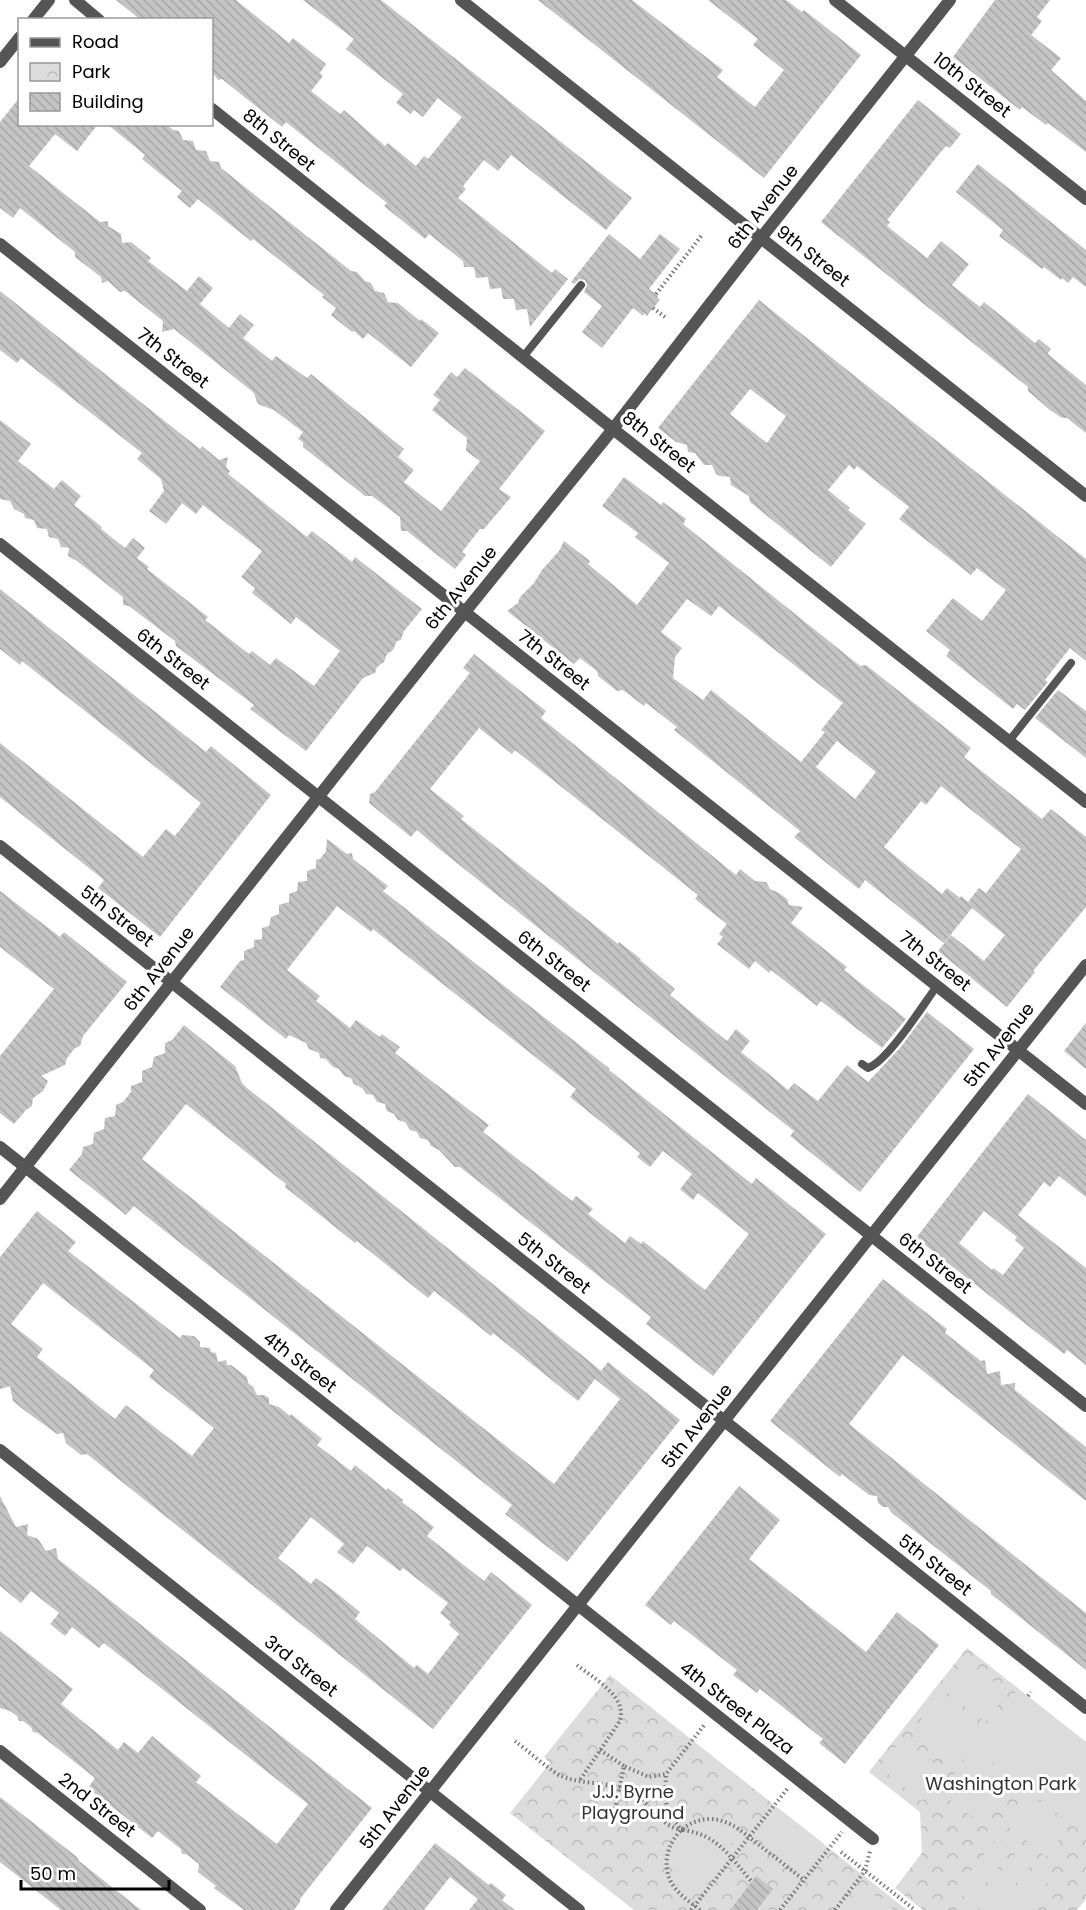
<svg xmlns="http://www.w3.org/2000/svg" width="1086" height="1910" viewBox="0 0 1086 1910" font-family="Poppins,sans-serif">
<defs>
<pattern id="park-crowns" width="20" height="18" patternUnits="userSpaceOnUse" patternTransform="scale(1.5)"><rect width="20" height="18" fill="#dcdcdc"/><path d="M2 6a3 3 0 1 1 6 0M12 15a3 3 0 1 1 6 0" fill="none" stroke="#bbb"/></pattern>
<pattern id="building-back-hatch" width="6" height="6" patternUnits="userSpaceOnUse" patternTransform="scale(1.5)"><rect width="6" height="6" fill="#c4c4c4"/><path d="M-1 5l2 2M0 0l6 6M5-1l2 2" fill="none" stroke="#a7a7a7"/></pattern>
</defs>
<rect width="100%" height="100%" fill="#fff"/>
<!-- park -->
<g fill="url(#park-crowns)">
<path d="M967 1648 1086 1742V1899L1077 1910H923L895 1888 922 1853 920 1812 869 1772Z"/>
<path d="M610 1675 907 1910H634L510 1813 550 1763 544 1757Z"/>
</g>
<!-- garden -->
<g fill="#dcdcdc">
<path d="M965 1660 1008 1693 985 1722 942 1688Z"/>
<path d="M1018 1689 1086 1742V1836L973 1747Z"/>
<path d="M936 1701 979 1735 956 1763 913 1730Z"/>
<path d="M902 1738 945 1772 922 1801 880 1767Z"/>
<path d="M972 1751 1008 1779 976 1820 940 1792Z"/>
<path d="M1028 1794 1070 1826 1046 1857 1005 1824Z"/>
<path d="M778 1808 824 1844 802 1872 756 1836Z"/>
<path d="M708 1822 727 1826 739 1834 727 1849C717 1837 705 1831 689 1827Z"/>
<path d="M684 1833C701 1835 713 1841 723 1854L690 1898C668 1880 665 1854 684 1833Z"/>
<path d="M997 1838 1012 1850 970 1902 956 1890Z"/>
<path d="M1016 1853 1031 1865 994 1910H981L974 1905Z"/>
<path d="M1034 1868 1049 1880 1025 1910H1001Z"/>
<path d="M861 1885 894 1910H842Z"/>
</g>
<!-- building -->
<g fill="url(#building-back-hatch)" fill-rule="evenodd">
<path d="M116 0H236L289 43 293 38 326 64 320 73 323 76 311 91 340 114 344 110 385 146 388 143 416 166 424 156 428 159 462 117 438 98 423 117 414 110 411 114 396 103 403 94 346 49 354 39 303 0H381L632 198 606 230 511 155 498 171 484 160 463 186 466 189 458 198 552 273 555 269 568 279 530 327 527 309 516 310 514 299H503L501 288 490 289 488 277 476 278 474 267H464L463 261 429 234 425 239 384 206 387 203 286 122 282 127 222 79 218 80 212 72V20H141Z"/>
<path d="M538 0H632L723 70 717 77 755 107 784 70 753 45 758 39 708 0H786L802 12 804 10 861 55 764 178Z"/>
<path d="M995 0H1050L1037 17 1042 21 1031 35 1061 58 1051 70 1086 101V152L1048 123 1046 125 1022 107 1020 110 953 57Z"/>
<path d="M20 97V124H98L77 151 55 134 29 166 100 222 108 221V226L121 234 122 243 131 242 151 258 148 261 187 291 199 276 213 288 200 304 229 328 240 314 254 325 243 338 272 361 276 356 307 378 311 374 404 449 398 457 414 470 404 482 441 511 480 461 466 451 467 438 432 410 440 400 433 395 451 372 457 377 465 368 545 431 499 489 511 497 484 529H480L462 552 466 555 455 569 407 531H401L400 517 372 496H365L303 447V442L298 439 303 432 274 410 260 405 257 402 254 393 193 344 174 329 162 332 163 321 125 291 120 292 108 281 102 283 101 277 75 257V252L20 208 13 218 0 208V122Z"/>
<path d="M918 100 961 134 950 148 946 146 935 159 887 220 890 222 887 226 927 258 941 241 969 264 952 285 980 307 984 302 1035 343 1039 339 1051 349 1048 353 1049 355 1086 385V433L1067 418H1062L1050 410 1028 391V387L821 222Z"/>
<path d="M107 124H166L173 130 179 131 183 140 193 141 196 150 206 151 210 161 219 162 221 168 351 271 357 272 365 281 371 283 375 291 384 293 388 302 398 303 420 321 421 319 439 333 411 367 368 333 363 339 354 331 352 332 331 315 336 308 322 297 324 295 253 239 251 241 198 199 190 208 177 197 182 191 142 159 145 155Z"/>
<path d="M978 164 1086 250V287L1073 277 1068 283 1062 278 1061 280 1044 267 1042 269 999 236 1003 230 956 192Z"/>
<path d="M609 234 640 259 660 234 680 249 649 289 658 296 657 298 660 300 653 308 647 316 644 313 643 316 633 308 602 348 582 332 602 306 584 292 587 285 585 280 579 279 574 284 571 282Z"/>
<path d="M0 291 200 449 202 446 219 460 228 457 226 467 230 471 228 474 307 537 312 531 352 562 355 557 422 609 404 631 401 640 397 641 393 650 387 654 384 662 377 667 375 673 363 678 306 751 250 709 254 705 176 646 175 641 129 606 123 605V597L77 561 68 556 69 548 61 547 58 539 49 537 47 529 37 528 34 520 25 518 24 514 14 509 10 501 0 499V420L31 444 18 461 54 489 62 480 81 496 74 505 102 527 101 529 125 548 133 538 145 548 137 558 149 567 147 569 208 617 205 620 249 654 252 651 270 665 276 658 314 686 340 651 296 617 291 624 252 593 255 588 241 577 262 551 203 505 196 514 182 503 166 524 149 511 164 491 161 479 137 459 142 453 21 358 17 363 0 350Z"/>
<path d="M759 300 1086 559V661L1070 648 1045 680 1048 682 1025 710 1017 704 1013 709 946 656 950 650 926 631 953 598 982 621 1006 590 977 568 971 575 899 519 909 507 857 466 854 470 849 465 828 490 850 508 848 510 866 524 831 567 750 502 749 496 731 485 730 477 720 476 716 474 712 465H704L695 453 688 452 687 445 676 442 658 428ZM750 389 786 416 767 443 730 414Z"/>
<path d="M624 477 661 505 663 502 686 519 683 524 739 569 860 666 866 665 971 748 964 757 1042 819 1051 809 1086 837V907L1033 971 1035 972 1007 1007 938 951 951 935 984 961 1005 935 972 908 944 943 865 880 859 889 794 837 800 831 674 730 677 727 646 703 644 706 623 690 617 691 598 676 597 671 580 658 574 664 507 611 518 603 520 597 534 583 542 570 559 551 564 541 590 561 588 564 637 605 669 563 635 537 638 533 602 506ZM687 599 711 616 719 606 843 703 821 730 825 732 801 762 711 690 703 700 673 678 675 657 682 648 661 632ZM837 741 876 772 855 799 816 767ZM941 786 1021 849 986 893 979 888 968 902 961 896 960 898 947 888 942 894 884 847 921 801 926 805Z"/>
<path d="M0 589 206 752 211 746 271 795 160 937 98 888 104 880 0 797V743L143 857 166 829 175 836 201 803 22 661 20 665 0 649Z"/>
<path d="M474 654 546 711 541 718 736 875 740 869 755 881 766 882 770 889 779 893 787 899 789 905 803 907 791 923 847 967 844 970 906 1019 882 1048 821 1001 817 1006 771 970 769 973 755 961 749 969 717 944 723 937 719 934 727 924 695 899 698 895 515 750 512 754 479 728 430 789 464 816 461 819 618 944 619 942 641 959 640 960 675 989 670 995 698 1018 727 1041 736 1029 750 1041 741 1052 770 1075 788 1090 794 1083 818 1101 847 1065 868 1082 900 1048 927 1012 974 1049 860 1192 790 1136 794 1131 780 1120 438 848 417 830 411 837 369 803 370 794 375 792 470 673 463 668Z"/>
<path d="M1058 690 1086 711V758L1035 718Z"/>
<path d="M327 839 347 854 352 853 353 859 388 886 383 891 610 1069 609 1070 738 1173 752 1184 756 1178 826 1234 713 1376 646 1324 651 1317 460 1167H455L439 1150 431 1146 428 1140 420 1138 417 1132 410 1130 405 1122 398 1120 394 1114 387 1111 385 1104 377 1102 373 1095 366 1094 362 1088 354 1084 351 1078 344 1076 339 1069 333 1067 326 1059 320 1058 319 1053 309 1049 306 1043 289 1035 286 1039 220 987 240 961 244 960V951L254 947V940L262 939V928L269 926 271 917 279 914V905L289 902V894L297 891 298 882 307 881V871L316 868V860L320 859 326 851ZM337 906 371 932 373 929 576 1089 570 1097 640 1153 637 1157 650 1167 663 1151 692 1174 680 1189 693 1200 698 1193 749 1234 705 1290 643 1241 641 1244 630 1236 625 1243 588 1214 593 1209 576 1196 572 1201 483 1132 489 1125 395 1053 400 1047 382 1034 380 1037 356 1020 350 1028 316 1001 320 996 287 970Z"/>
<path d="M0 891 60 937 64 932 127 982 83 1036 80 1046 75 1048 67 1058 65 1065 41 1076 48 1081 43 1091 33 1098 32 1106 26 1110 14 1124 0 1113V1056L54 989 0 947Z"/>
<path d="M1086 1023V1069L1064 1051Z"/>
<path d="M184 1025 235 1066 242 1083 247 1088 588 1360 601 1371 608 1362 680 1420 567 1562 505 1514 512 1505 146 1216 134 1206 126 1215 69 1170 82 1154 83 1147 93 1144 94 1133 104 1129 105 1118 115 1116 116 1105 123 1102 131 1092V1086L142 1082V1071L152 1067 154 1057 165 1053V1043L172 1040ZM186 1104 286 1184 285 1187 355 1243 357 1241 428 1298 434 1291 491 1336 493 1333 578 1401 595 1379 620 1399 554 1484 142 1159Z"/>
<path d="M1028 1094 1086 1140V1197L1059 1176 1050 1187 1044 1182 1018 1215 1086 1268V1365L1067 1350 1064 1354 916 1238ZM984 1211 1017 1237 1015 1240 1024 1248 1003 1275 993 1268 992 1270 959 1243Z"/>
<path d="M37 1211 76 1242 68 1251 99 1275 180 1338 182 1335 194 1336 200 1342V1347L210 1348 211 1352 216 1353 218 1362 226 1360 227 1365H231L247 1377 248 1383 253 1387 257 1395H264L269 1398V1404L279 1407 290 1416 291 1414 322 1439 317 1445 351 1471 355 1465 386 1490 388 1488 403 1500 402 1502 434 1527 427 1536 484 1581 491 1572 532 1605 433 1729 87 1454 81 1455 66 1443 63 1433 57 1434 24 1410 13 1401 10 1386 0 1389V1257ZM43 1283 154 1370 149 1377 214 1428 192 1456 126 1405 115 1419 37 1357 43 1349 11 1324ZM311 1517 344 1544 337 1552 353 1564 367 1546 400 1571 403 1568 448 1603 440 1613 451 1622 449 1625 459 1634 428 1674 417 1665 414 1668 355 1619 360 1612 334 1591 316 1578 311 1584 278 1558Z"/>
<path d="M883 1279 947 1329 945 1333 981 1361 985 1360 987 1374 1000 1371 1001 1385 1015 1383V1390L1086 1447V1501L903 1355 849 1424 1086 1613V1670L991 1594V1591L892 1513 888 1507H883L878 1503 877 1496 869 1495 842 1474 840 1477 770 1421Z"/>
<path d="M739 1486 780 1520 749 1559 866 1652 897 1612 939 1645 845 1764 819 1743 823 1739 760 1689 757 1693 733 1675 737 1670 674 1621 671 1625 645 1605Z"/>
<path d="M0 1496 16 1527 28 1524 27 1535 38 1539 46 1551 56 1548 58 1559 372 1808 300 1899V1902L294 1910H244L214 1888 216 1886 198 1872 199 1864 186 1854H182L181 1849 158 1831 152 1838 88 1788 95 1778 38 1733 33 1732 31 1727 23 1721H19L17 1716 10 1711 0 1708V1631L73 1689 61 1704 118 1750 124 1742 138 1753 152 1736 201 1776 196 1782 277 1844 308 1804 104 1643 99 1648 72 1627 65 1636 50 1624 59 1613 31 1591 21 1603 0 1586Z"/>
<path d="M0 1797 77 1857 79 1861 141 1910H61L0 1862Z"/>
<path d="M435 1843 489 1885 491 1883 506 1895 502 1900 515 1910H469L478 1899 450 1877 424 1910H382Z"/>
<path d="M756 1876 773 1889 757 1910H730Z"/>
</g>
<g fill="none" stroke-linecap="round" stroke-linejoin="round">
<!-- path -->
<g stroke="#777" stroke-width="4" stroke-dasharray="1.5 3" stroke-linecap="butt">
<path d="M656 294 702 235"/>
<path d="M653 308 665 317"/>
<path d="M577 1665C593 1678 632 1699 618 1724L580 1780"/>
<path d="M1028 1696 1031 1692"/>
<path d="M515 1741C527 1750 547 1768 559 1775 581 1786 613 1780 635 1794 652 1806 660 1826 682 1830 663 1810 665 1800 666 1774"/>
<path d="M600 1750 624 1766"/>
<path d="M615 1809 624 1766 649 1777 666 1774 705 1724"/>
<path d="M683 1830C717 1834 731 1858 752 1882"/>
<path d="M841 1852 915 1910"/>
<path d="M691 1910 788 1788"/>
<path d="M700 1910C689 1901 676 1893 670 1880 658 1852 679 1819 710 1819 721 1819 731 1824 740 1830L804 1880"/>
<path d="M780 1910 842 1832"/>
<path d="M835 1910 865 1871 870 1851"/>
</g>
<!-- service -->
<g stroke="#555" stroke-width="8">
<path d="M523 357 581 285"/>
<path d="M1009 741 1071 663"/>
<path d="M862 1064 868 1068C888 1061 923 1005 937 986"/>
</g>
<!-- minor -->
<g stroke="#555" stroke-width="12">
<path d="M75 0 99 20"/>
<path d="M835 0 1086 199"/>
<path d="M212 109 613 429 1086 802"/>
<path d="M0 244 1086 1104"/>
<path d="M0 544 1086 1406"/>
<path d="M0 846 1086 1708"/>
<path d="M0 1147 873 1839"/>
<path d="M0 1450 579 1910"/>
<path d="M0 1751 200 1910"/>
</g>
<!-- tertiary -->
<g stroke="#555" stroke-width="12">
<path d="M461 0 1086 496"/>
<path d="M33 20 49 0"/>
<path d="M0 62 20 37"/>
<path d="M0 1199 452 628 613 429 761 238 950 0"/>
<path d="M336 1910 1086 965"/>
</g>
</g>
<g text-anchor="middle" stroke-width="6" stroke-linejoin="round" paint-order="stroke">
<!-- street labels -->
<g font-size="18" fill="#000" stroke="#fff">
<text transform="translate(972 85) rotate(38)" y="6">10th Street</text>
<text transform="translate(279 140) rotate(39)" y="6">8th Street</text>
<text transform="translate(763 207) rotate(-52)" y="6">6th Avenue</text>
<text transform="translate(813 256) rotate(38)" y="6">9th Street</text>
<text transform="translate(173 358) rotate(38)" y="6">7th Street</text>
<text transform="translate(659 442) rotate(38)" y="6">8th Street</text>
<text transform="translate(461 588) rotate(-51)" y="6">6th Avenue</text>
<text transform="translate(173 659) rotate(38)" y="6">6th Street</text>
<text transform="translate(554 660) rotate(38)" y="6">7th Street</text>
<text transform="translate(117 916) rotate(38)" y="6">5th Street</text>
<text transform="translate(554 961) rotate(38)" y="6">6th Street</text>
<text transform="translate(935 961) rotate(38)" y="6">7th Street</text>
<text transform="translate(159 969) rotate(-52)" y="6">6th Avenue</text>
<text transform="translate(999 1045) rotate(-52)" y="6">5th Avenue</text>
<text transform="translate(554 1263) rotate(38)" y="6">5th Street</text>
<text transform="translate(935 1263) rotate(38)" y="6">6th Street</text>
<text transform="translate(300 1362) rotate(38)" y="6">4th Street</text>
<text transform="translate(697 1426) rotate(-52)" y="6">5th Avenue</text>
<text transform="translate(935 1565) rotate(38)" y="6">5th Street</text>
<text transform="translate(301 1666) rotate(38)" y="6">3rd Street</text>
<text transform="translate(737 1708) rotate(38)" y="6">4th Street Plaza</text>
<text transform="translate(97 1805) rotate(38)" y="6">2nd Street</text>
<text transform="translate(395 1807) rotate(-52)" y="6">5th Avenue</text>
</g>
<!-- park labels -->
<g font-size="18" fill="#333" stroke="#fff">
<text x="1001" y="1790">Washington Park</text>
<text x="633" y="1798">J.J. Byrne<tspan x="633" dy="21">Playground</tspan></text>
</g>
</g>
<!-- legend -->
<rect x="18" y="18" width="195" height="108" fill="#ffffff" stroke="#999999" stroke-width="1.5"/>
<rect x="30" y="38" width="30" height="9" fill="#555555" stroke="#999999" stroke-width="1.5"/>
<text x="72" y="48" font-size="18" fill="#000000">Road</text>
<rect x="30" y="63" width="30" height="18" fill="url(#park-crowns)" stroke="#999999" stroke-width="1.5"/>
<text x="72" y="78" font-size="18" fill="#000000">Park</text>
<rect x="30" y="93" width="30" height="18" fill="url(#building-back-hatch)" stroke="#999999" stroke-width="1.5"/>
<text x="72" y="108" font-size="18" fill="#000000">Building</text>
<!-- scale -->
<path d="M21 1880v9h148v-9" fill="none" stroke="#000000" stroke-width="3"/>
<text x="30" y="1880" font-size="18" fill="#000000" stroke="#ffffff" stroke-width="4.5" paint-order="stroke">50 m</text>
</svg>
